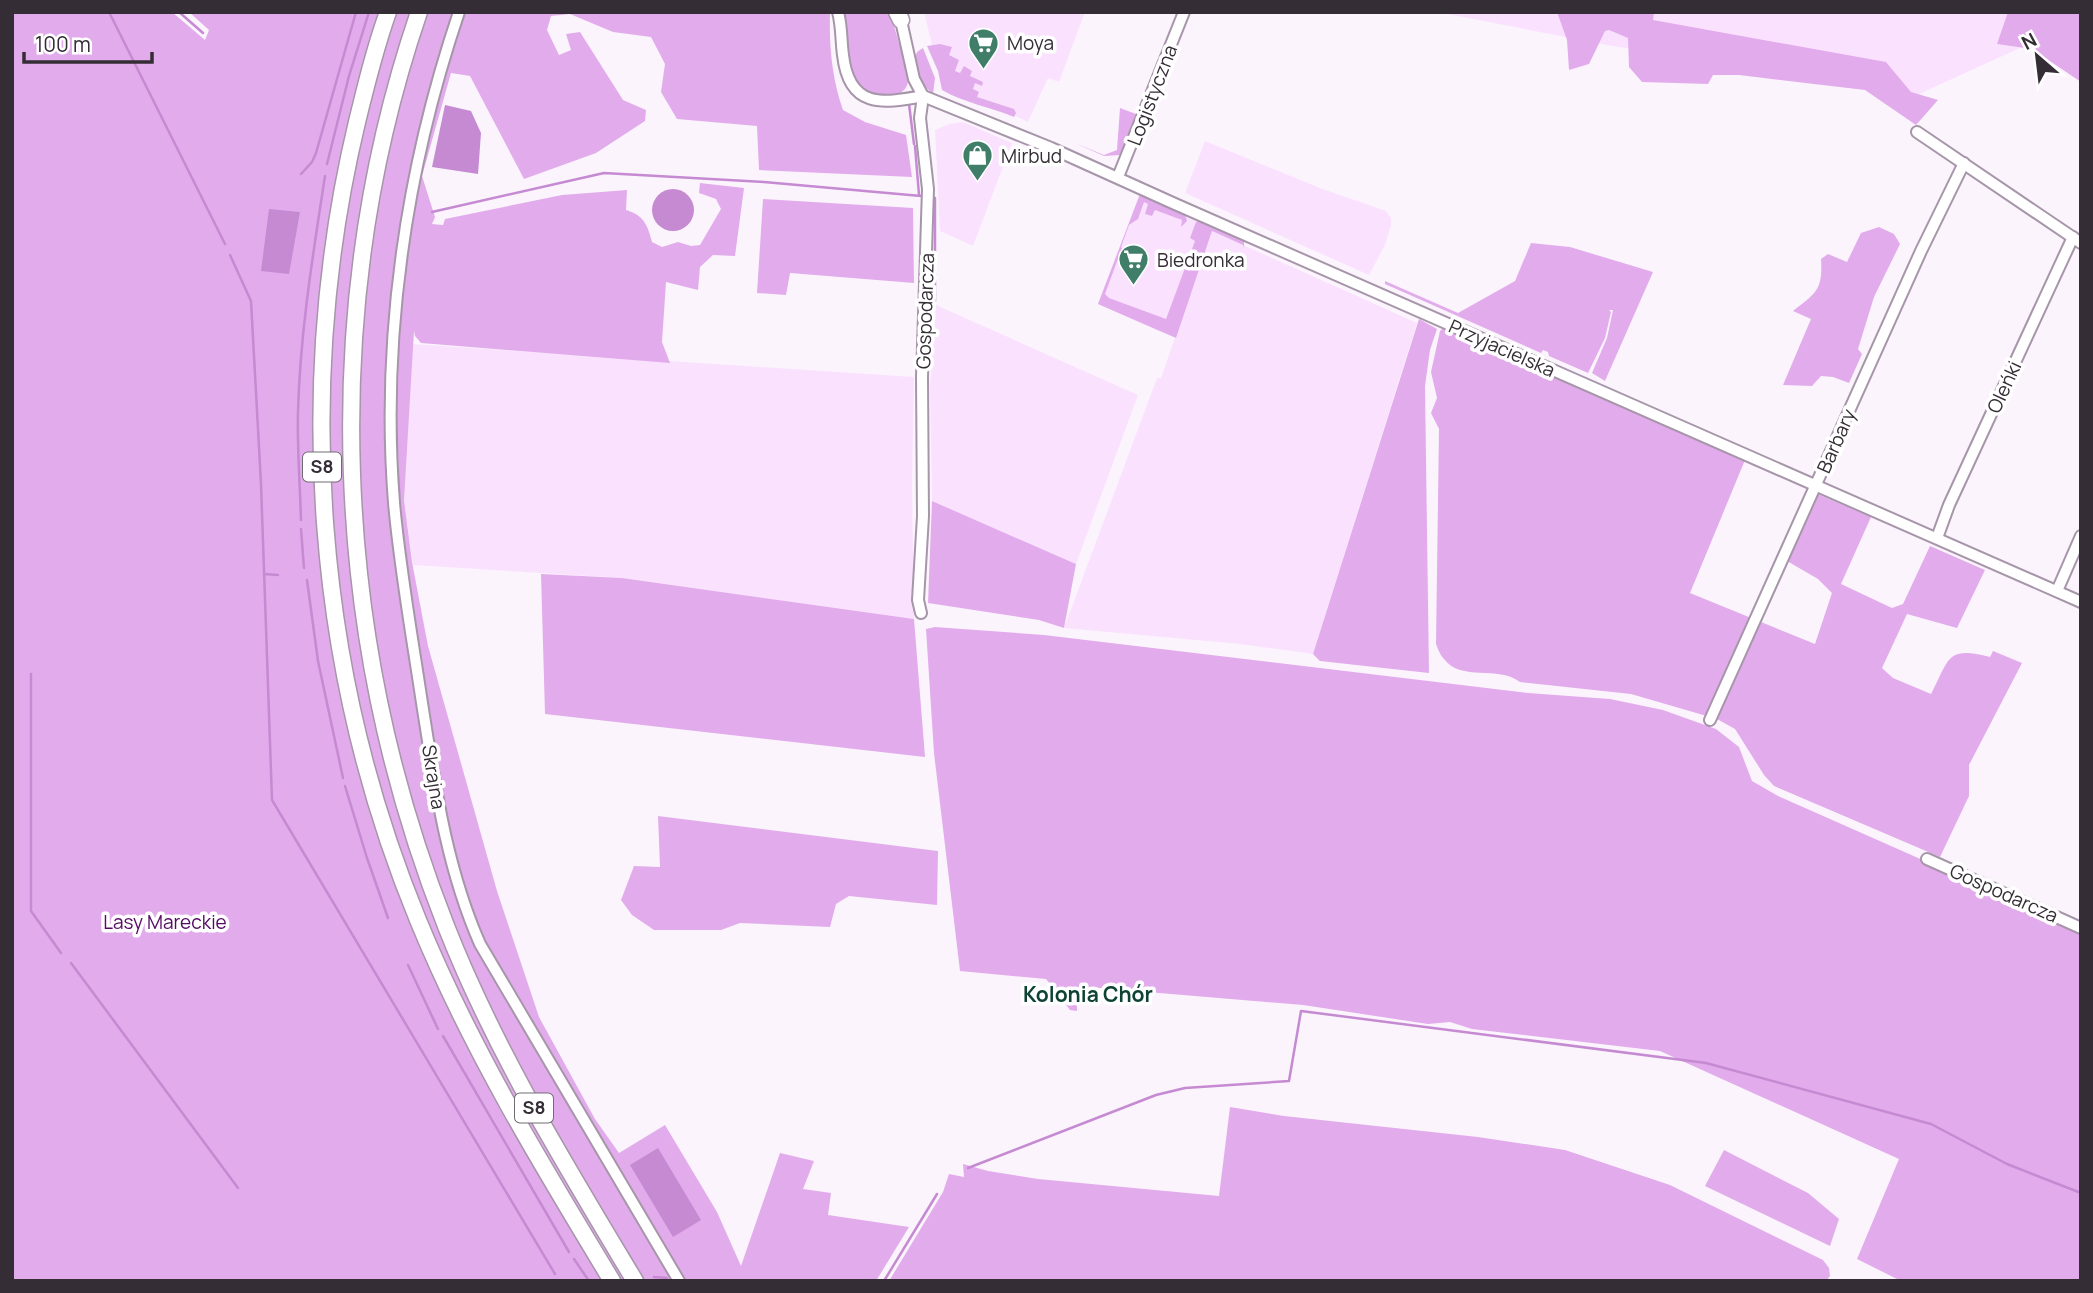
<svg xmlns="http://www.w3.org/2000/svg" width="2093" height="1293" viewBox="0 0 2093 1293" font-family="Manrope,sans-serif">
<rect width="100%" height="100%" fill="#fbf4fd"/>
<!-- built -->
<g fill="#fae2ff">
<path d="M924 12H1085L1059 82 1048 78 1028 122 956 87 933 49Z"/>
<path d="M1437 12H2081V20L1917 95 1607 45Z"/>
<path d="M963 122 1012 143 973 246 940 231 935 130 949 124Z"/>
<path d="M1205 141 1320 188 1386 211 1391 218V226L1384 247 1369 275 1185 193Z"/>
<path d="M1139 197 1202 224 1161 332 1098 304Z"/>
<path d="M1212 231 1417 323 1313 654 1240 644 1064 628 1157 378H1161Z"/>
<path d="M936 305 1138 395 1076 564 932 501 930 386Z"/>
<path d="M412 344 914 377 912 487 914 619 622 578 413 565 404 500 400 416Z"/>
</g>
<!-- green -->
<g fill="#e2acec">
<path d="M12 12H172L205 40 209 30 189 12H830C829 47 832 78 843 110L865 122 906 135 912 177 759 170 757 126 677 119 661 92 665 64 651 37 613 32 570 14 551 16 547 30 559 55 571 50 566 34 580 32 623 100 646 110 645 121 596 153 524 179 470 76 451 73 422 176 435 217 432 224 443 225 445 219 562 195 627 190 626 210C644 215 648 226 652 242L662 247 678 242 691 246 700 245 721 209 716 199 699 193 700 183 744 188 735 256 713 255 700 267 698 290 666 282 662 342 670 363 421 343 415 336 414 331 404 500 412 562 428 646 497 891 539 1017 595 1119 619 1153 665 1125 717 1212 741 1266 780 1153 814 1161 803 1189 831 1193 828 1215 909 1227 876 1281H12Z"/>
<path d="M843 12H890L908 74C912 104 870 101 857 82 843 63 850 34 843 12Z"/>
<path d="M1557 12H1654L1653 20 1886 62 1911 92 1938 100 1916 125 1865 90 1739 75H1713L1708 84 1642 82 1629 67 1628 38 1609 30 1605 31 1589 64 1569 70 1567 40Z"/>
<path d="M2008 12H2081V82L2032 49 1997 44Z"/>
<path d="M940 44 952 47 949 55 959 60 955 71 960 73 964 66 972 71 970 76 983 82 982 86 975 83 973 89 979 92 977 97 1014 109 1016 113 1014 117C991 107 964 103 942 90L938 71 927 46Z"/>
<path d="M923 48 935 78 933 94C921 84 910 68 917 52Z"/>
<path d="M1120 108 1136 114 1120 155 1104 156 1075 143 1104 155 1117 150Z"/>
<path d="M1140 194 1185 214 1187 221 1181 227 1182 220 1155 210 1152 216 1145 214 1148 204 1144 202 1138 219 1129 225 1121 247 1122 248 1105 294 1109 298 1166 319 1195 241 1190 238 1196 222 1200 221 1241 238 1244 242V248L1243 245 1212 231 1176 338 1098 304Z"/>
<path d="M763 199 913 208 914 283 790 273 786 295 757 293Z"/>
<path d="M1879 227 1894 234 1900 244 1874 297 1858 349 1862 354 1849 383 1833 377 1821 376 1812 386 1783 385 1811 319 1793 311C1816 293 1823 290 1821 259L1828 254 1847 262 1861 233Z"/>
<path d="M1531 243 1570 247 1653 272 1605 381 1592 373 1607 338 1613 310H1609L1611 312 1605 338 1588 373 1549 356 1548 352 1543 350 1541 353 1385 284V281L1458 313 1515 281Z"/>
<path d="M1419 319 1437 329 1430 350 1425 386 1429 673 1320 661 1313 654Z"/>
<path d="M1443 328 1745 460 1690 593 1815 644 1832 593 1818 579 1787 561 1815 493 1871 517 1841 584 1892 608 1903 604 1930 546 1985 570 1957 628 1907 614 1882 668 1893 678 1931 694C1950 658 1946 646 1990 657L1993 651 2022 663 1969 765V796L1940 857 1774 786 1764 775 1735 729 1717 719 1631 694 1520 682C1498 665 1461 682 1444 659 1440 655 1438 649 1436 644L1439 429 1431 413 1437 398 1431 372 1440 331Z"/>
<path d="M932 501 1076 564 1064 628 1039 620 928 603Z"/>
<path d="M541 574 622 578 914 619 925 757 545 714Z"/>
<path d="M935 627 1044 635 1528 693 1610 699 1663 710 1716 729 1739 747 1752 781 1778 796 2081 930V1281H1901L1857 1259 1899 1159 1660 1051 1472 1029 1450 1022 1428 1024 1303 1005 1088 987 1077 1000V1011L1070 1010 1046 979 960 971 934 753 926 629Z"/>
<path d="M658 816 938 851 937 905 849 896 836 904 830 927 740 923 721 930H654L632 915 621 900 634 866 660 867Z"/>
<path d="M1230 1107 1284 1116 1478 1137 1565 1150 1670 1185 1823 1260 1829 1268 1830 1276 1826 1281H889L943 1192 949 1174 964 1177 963 1164 988 1171 1038 1179 1219 1196Z"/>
<path d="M1724 1150 1808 1193 1839 1219 1830 1246 1705 1186Z"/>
</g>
<!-- water -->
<g fill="#c58ad1">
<path d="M445 105 471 111 481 133 478 174 432 167Z"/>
<circle cx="673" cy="210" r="21"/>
<path d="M269 209 300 212 289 274 261 271Z"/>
<path d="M658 1148 701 1220 673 1237 630 1165Z"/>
</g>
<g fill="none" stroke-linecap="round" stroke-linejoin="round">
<!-- stream -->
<g stroke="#c58ad1" stroke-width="2.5">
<path d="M109 12 225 244"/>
<path d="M179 12 203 33"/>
<path d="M909 104 914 144"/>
<path d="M915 146 919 195"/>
<path d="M327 164 349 76 369 12"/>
<path d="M301 174 312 162 316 153 356 12"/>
<path d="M432 212 604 173 764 182 921 196"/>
<path d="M230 255 251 301 261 484 272 800 555 1274"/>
<path d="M935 301V198"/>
<path d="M301 520C300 484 297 448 298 412 300 333 313 254 325 176"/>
<path d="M301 529 304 568"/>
<path d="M264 574 278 575"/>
<path d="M307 580 318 661 343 778"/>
<path d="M31 674V911L61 953"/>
<path d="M345 786 367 858 388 918"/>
<path d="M71 963 238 1188"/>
<path d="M408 965 438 1029"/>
<path d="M443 1036 569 1252"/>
<path d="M968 1168 1156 1095 1185 1088 1289 1081 1301 1011 1706 1063 1931 1124 2007 1164 2081 1193"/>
<path d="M574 1259 589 1281"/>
<path d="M654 1277 667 1278"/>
<path d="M884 1281 937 1194"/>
</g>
<defs>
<g id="minor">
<path d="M459 12C406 169 381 338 394 503 400 570 412 636 422 703 435 785 446 867 480 944L679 1281"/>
<path d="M838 12C842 27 841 41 843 55 849 108 881 104 923 96"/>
<path d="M900 16 914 79 923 96 920 118 928 189 922 377 923 516 918 600 921 613"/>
<path d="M923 96 1051 148 1175 204 2081 602"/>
<path d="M1917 132 2081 243"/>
<path d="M1118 177 1184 12"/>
<path d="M1937 538 1949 505 2073 237"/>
<path d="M2057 591 2081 536"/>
<path d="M1710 720 1921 251 1964 163"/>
<path d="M1927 859 2081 928"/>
</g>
<g id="highway">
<path d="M388 12C375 48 366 85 357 122 294 385 315 670 418 920 470 1047 541 1164 612 1281"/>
<path d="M419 12C318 308 332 637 446 926 495 1051 566 1166 635 1281"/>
<path d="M897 12 901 20"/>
</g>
</defs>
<!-- minor casing -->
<use href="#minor" stroke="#a795aa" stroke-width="14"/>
<!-- highway casing -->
<use href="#highway" stroke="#a795aa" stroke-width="19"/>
<!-- minor -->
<use href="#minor" stroke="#fff" stroke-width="10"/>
<!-- highway -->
<use href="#highway" stroke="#fff" stroke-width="16"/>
</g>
<!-- icons -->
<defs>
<symbol id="supermarket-pin" viewBox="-11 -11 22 30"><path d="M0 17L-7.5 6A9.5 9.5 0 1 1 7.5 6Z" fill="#407e6a" stroke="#fff"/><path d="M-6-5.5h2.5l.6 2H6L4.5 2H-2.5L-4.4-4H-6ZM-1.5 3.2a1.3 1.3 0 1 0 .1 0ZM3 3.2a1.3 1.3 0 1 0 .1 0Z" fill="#fff"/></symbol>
<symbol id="shop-pin" viewBox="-11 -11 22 30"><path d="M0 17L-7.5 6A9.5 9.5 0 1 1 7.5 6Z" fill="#407e6a" stroke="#fff"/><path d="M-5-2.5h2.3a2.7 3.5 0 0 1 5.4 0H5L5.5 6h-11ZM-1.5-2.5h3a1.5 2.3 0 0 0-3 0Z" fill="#fff"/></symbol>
</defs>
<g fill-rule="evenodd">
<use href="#supermarket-pin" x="966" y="26" width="35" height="47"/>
<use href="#shop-pin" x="960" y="138" width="35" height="47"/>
<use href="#supermarket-pin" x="1116" y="242" width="35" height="47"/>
</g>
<g text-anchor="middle" stroke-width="7" stroke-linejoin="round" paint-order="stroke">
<!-- shield labels -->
<g fill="#fff" stroke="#716c72" stroke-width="2">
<rect x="303" y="452.5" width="38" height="29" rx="5"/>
<rect x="515" y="1093.5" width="38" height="29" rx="5"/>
</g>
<g font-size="18" font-weight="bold" fill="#342d35">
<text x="322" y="473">S8</text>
<text x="534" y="1114">S8</text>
</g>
<!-- poi labels -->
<g font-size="19" fill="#342d35" stroke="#fff" text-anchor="start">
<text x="1007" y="50">Moya</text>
<text x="1001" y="163">Mirbud</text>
<text x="1157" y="267">Biedronka</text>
</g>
<!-- street labels -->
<g font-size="19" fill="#342d35" stroke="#fff">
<text transform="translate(1152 95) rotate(-69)" y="7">Logistyczna</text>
<text transform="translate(925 311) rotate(-88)" y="7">Gospodarcza</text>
<text transform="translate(1502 348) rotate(24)" y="7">Przyjacielska</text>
<text transform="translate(2004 387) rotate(-65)" y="7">Oleńki</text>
<text transform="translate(1836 441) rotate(-66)" y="7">Barbary</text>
<text transform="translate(434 777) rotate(81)" y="7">Skrajna</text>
<text transform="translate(2004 893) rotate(24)" y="7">Gospodarcza</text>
</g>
<!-- park labels -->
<g font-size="19" fill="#560a64" stroke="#fff">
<text x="165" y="929">Lasy Mareckie</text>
</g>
<!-- neighbourhood labels -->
<g font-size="21" font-weight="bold" fill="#0e4334" stroke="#fff">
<text x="1088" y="1002">Kolonia Chór</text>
</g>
</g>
<!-- border -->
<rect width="2093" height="1293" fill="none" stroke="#342d35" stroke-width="28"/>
<!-- north arrow -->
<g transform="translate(2037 56) rotate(332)" stroke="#ffffff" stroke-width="5" paint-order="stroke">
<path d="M0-5L12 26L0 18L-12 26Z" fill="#342d35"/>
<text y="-10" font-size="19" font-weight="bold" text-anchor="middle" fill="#342d35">N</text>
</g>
<!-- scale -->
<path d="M24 52v10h128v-10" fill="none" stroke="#342d35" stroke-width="3.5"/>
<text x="35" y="52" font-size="21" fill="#342d35" stroke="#ffffff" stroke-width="5" paint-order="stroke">100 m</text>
</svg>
